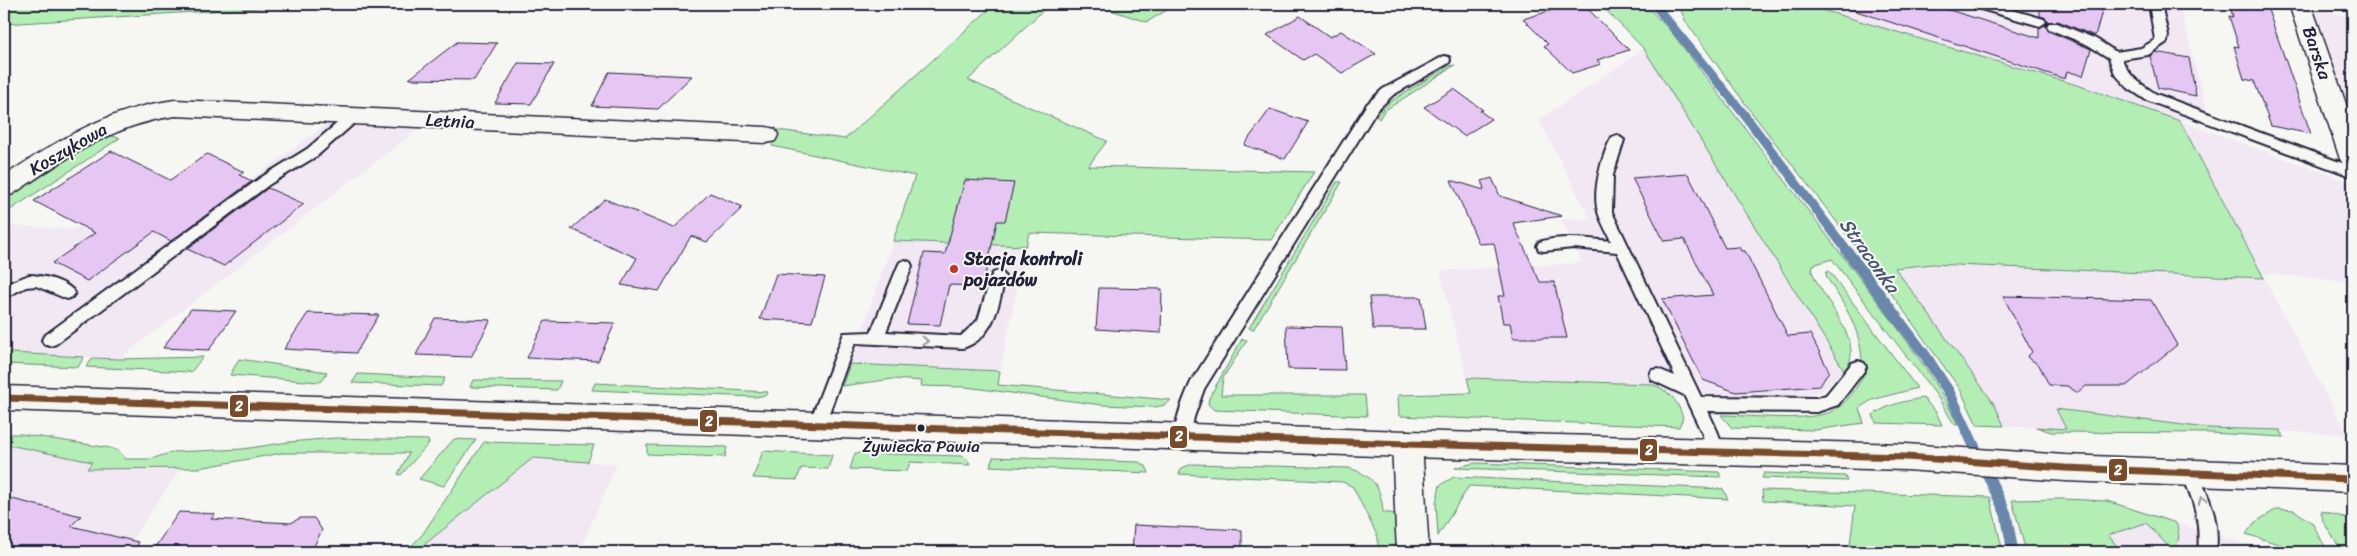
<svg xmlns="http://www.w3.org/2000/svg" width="2357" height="556" viewBox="0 0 2357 556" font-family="Sriracha,sans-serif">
<rect width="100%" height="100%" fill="#f6f6f2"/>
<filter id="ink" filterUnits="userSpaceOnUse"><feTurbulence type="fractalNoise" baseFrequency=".02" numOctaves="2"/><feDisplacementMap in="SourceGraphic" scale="10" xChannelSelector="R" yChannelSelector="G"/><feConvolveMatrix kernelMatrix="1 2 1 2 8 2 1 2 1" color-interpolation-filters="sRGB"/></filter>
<g filter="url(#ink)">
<!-- built -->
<g fill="#f1e8f3">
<path d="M1802 4H2179L2207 111 2180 121 2353 183V282L2262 273 2179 121 2080 86Z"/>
<path d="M2321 11 2353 17V121L2314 13Z"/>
<path d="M1644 49 1844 370 1822 391 1793 398 1673 397 1664 388 1650 384 1467 378 1440 271 1583 263 1561 220 1590 218 1539 120Z"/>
<path d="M328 123 422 126 119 359 4 352V225L73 230 143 184 206 213Z"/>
<path d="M893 241 1026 246 1000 371 850 364Z"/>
<path d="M1932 264 2264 278 2347 434 2207 428 2056 409 2066 429 2004 426 1995 405 1894 269Z"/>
<path d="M11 445 93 462 88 469H180L124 552H4V454Z"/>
<path d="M533 458 617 464 579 552H415Z"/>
<path d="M2107 501 2176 523 2271 552H2078Z"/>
</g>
<!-- green -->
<g fill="#b3eeb4" stroke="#6a8878">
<path d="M4 4H359L305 5 4 24Z"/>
<path d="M995 4H1050L968 80 1107 141 1088 166 1314 172 1271 240 1029 233 1026 246 893 241 915 176 772 146 778 130 845 139Z"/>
<path d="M1092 4H1177L1147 22Z"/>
<path d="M1600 4H1645L1673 34 1894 323C1918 356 1940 388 1958 425L1954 424 1937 396 1832 259 1813 265 1812 271C1820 297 1869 345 1844 370L1644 49Z"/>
<path d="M1678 4H1802L2080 86 2180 121 2264 278 1932 264 1895 268 1995 405 2004 426 1977 425 1960 389 1875 271 1752 113 1686 22Z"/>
<path d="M1455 65 1384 111 1379 119 1376 116 1391 101 1449 66Z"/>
<path d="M108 135 120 138 10 210 4 207V196L38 172Z"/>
<path d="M1337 182H1342L1253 330 1249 328Z"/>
<path d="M1829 271 1917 388 1872 400 1859 408 1864 423 1815 430 1732 428 1721 415C1749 415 1816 424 1838 408 1850 399 1859 384 1866 371L1862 368C1863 333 1846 307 1827 278L1826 273Z"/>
<path d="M1242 339 1247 340 1223 378 1221 395H1365L1367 416 1214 410 1208 404 1209 398Z"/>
<path d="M4 352 12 353 84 357 78 367 4 364Z"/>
<path d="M203 357 191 372 86 367 93 358 119 359Z"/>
<path d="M239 359 327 372 322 381 319 382 230 375Z"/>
<path d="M850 364 1000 371 998 385 1171 400 1165 405 1155 407 1102 405 966 387 921 386 922 381 893 379 842 386Z"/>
<path d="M358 374 445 378 441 386 352 383Z"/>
<path d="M1467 378 1650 384C1668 389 1678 400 1683 418L1679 427 1399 416 1398 395 1471 393Z"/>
<path d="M473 380 561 381 557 390 470 387Z"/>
<path d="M595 383 768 392 767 395 755 397 592 390Z"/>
<path d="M1923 398 1936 412 1942 425 1876 423 1873 415C1889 404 1905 401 1923 398Z"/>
<path d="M2056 409 2207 428 2280 430 2284 437 2210 433 2051 432 2036 427 2066 429Z"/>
<path d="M4 434H21L110 448 119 451 126 459H151L173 452 243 449 289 442 335 438 428 440 429 443 401 475 398 474 409 453H282L199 468 87 469 92 462 4 444Z"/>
<path d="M454 439 476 440 444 486 419 479Z"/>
<path d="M484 442 594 445 588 462 533 458 415 552H405L422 535Z"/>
<path d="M647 445 727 447 725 457 647 454Z"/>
<path d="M763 451 832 455 828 469 801 468 797 480 753 478Z"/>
<path d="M855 453 962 456 967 459 970 465 910 462 907 471 850 469Z"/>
<path d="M993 457 1139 462 1146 466 1149 473 990 466Z"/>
<path d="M1474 463 1719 472 1721 477 1455 468Z"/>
<path d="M1192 464 1349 468C1374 476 1381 487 1383 512L1395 514 1396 552H1378V537L1353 487 1343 482 1179 474 1182 468Z"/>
<path d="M1764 473 1845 476 1847 481 1762 478Z"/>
<path d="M1454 477 1723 489 1728 499 1469 486 1438 536 1436 503 1440 485Z"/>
<path d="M1762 490 1990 497 2003 552H1849L1855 506 1763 501Z"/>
<path d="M2063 499 2107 501 2176 523C2180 534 2180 541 2173 551L2146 523 2108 535 2122 552H2026L2012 500Z"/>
<path d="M2277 509 2294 510 2312 523 2327 550 2288 547 2246 534 2254 523Z"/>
<path d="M2321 511 2340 516 2353 522V552H2342L2323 521Z"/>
</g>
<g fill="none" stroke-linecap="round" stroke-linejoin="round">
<!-- stream-far1 -->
<path stroke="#6987ab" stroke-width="9" d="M1654 4 1743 113 1848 252"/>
<!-- stream -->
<path stroke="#6987ab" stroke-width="11" d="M1847 251 1925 355 1949 392 2006 514 2013 552"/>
</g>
<!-- building -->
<g fill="#e6c7f4" stroke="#22223b">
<path d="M1572 4H1583L1629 50 1597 60 1601 64 1572 73 1544 46 1548 44 1523 19Z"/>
<path d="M1851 4H1930L2039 38V28L2046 24 2048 31 2091 49 2083 76 2067 71 2065 79 1850 9Z"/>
<path d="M2040 4H2104L2095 36 2058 21 2048 22 2046 18 2040 16Z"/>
<path d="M2247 4H2266L2311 134 2271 126 2254 81 2244 79 2234 46 2239 47 2229 16 2233 17 2230 6 2246 9Z"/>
<path d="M1300 16 1330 37 1341 31 1376 54 1342 73 1314 54 1303 60 1267 35Z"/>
<path d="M457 42 497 43 474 80 409 79Z"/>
<path d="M2155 52 2189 58 2196 96 2158 88 2150 56Z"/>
<path d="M518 63 554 64 531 104 495 103Z"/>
<path d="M609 72 692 76 658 109 592 106Z"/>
<path d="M1454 89 1483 110 1480 111 1491 119 1464 136 1424 107Z"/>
<path d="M1270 109 1308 122 1285 159 1244 145Z"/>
<path d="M111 151 170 180 207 154 244 172 239 175 252 181 171 241 154 232 87 281 52 263 95 233 34 201Z"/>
<path d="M1688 174 1725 248 1739 247 1741 251H1745L1788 336 1810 334 1829 371 1820 386 1736 392 1703 380 1662 299 1713 295 1684 239 1664 241 1632 178Z"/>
<path d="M1492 178 1500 196 1562 216 1513 223 1540 282H1554L1567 338H1513L1510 323H1503L1498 296H1505L1494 243 1479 244 1451 180 1484 190 1482 181Z"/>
<path d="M965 180 1014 183 1005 221H997L983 286 949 285 940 325 907 324 924 253 945 254Z"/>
<path d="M268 188 304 204 224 266 187 249Z"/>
<path d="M710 193 743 207 707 242 691 236 659 291 621 285 637 258 571 229 605 199 674 228Z"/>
<path d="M776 274 825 277 812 322 760 319Z"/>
<path d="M1099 288 1162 289 1161 333 1096 329Z"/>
<path d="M2003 296 2151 300 2177 345 2126 386H2086L2078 393 2067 386 2049 385 2039 365 2027 357 2032 352Z"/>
<path d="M1369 297H1421L1426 329H1373Z"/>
<path d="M191 309 236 311 209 350 163 348Z"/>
<path d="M308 313 379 315 356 353 284 349Z"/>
<path d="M435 318 491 320 471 357 416 355Z"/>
<path d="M545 321 615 323 598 361 527 358Z"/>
<path d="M1286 326 1342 327 1345 370 1288 369Z"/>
<path d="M4 497 81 516 71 526 138 542 137 552H23L4 548Z"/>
<path d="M179 512 215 514 211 519 291 523 300 518H314L322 530 311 552H234L155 547Z"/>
<path d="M1134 525 1242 530V552H1132Z"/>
</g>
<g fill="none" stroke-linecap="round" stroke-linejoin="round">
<defs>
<g id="service">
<path d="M1972 4H1991L2044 19 2046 22 2040 26 1974 7Z"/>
<path d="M2149 4H2161L2168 35 2167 42 2148 55 2122 59C2128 76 2141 84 2156 94L2353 167V177L2146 100 2128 88 2115 74 2109 58 2088 45 2049 29 2047 26 2049 23H2057L2096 39 2116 52 2141 48 2155 40Z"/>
<path d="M1444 56 1449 57 1450 60 1449 63 1393 95 1377 110 1204 389 1194 417 1189 441 1183 443 1177 441C1171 428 1185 395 1191 382L1367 104 1383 89Z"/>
<path d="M354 112 359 113 361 116 359 119 317 156 270 184 56 344 50 346 44 344 42 340 44 336 260 178 307 149 349 113Z"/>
<path d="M1617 135 1624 140 1613 175 1612 212 1701 397 1817 398 1826 395 1852 363 1858 361 1864 363 1866 367 1864 371 1838 405 1817 412 1708 411 1718 433 1724 453 1722 458 1716 460 1710 458 1702 433 1684 395 1652 380 1650 375 1652 370 1658 369 1675 376 1617 252 1573 248 1544 251 1539 250 1537 246 1539 242C1562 235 1588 239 1611 241 1607 232 1601 222 1598 212 1592 192 1602 154 1612 137Z"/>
<path d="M905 260 910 262 912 266 886 332 961 336 978 320 991 277 993 273 998 271 1003 273 1005 277C999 305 994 338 963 348L855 343 823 429 817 431 811 429 809 424 844 333 871 332 898 266 900 262Z"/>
<path d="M29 275C42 275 68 281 75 293L72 297 67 299 36 286 26 287 4 298V285Z"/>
<path d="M2189 466 2195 468C2209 496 2220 520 2216 552H2198C2201 522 2194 500 2181 473L2183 468Z"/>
</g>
<g id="minor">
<path d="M2289 4H2311L2353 124V168L2344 165 2340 159Z"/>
<path d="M175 100 766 127 775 129 778 135 775 141 766 143 175 116C111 125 65 159 13 194L4 197V176C60 139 107 109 175 100Z"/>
<path d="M1407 431 1418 435 1422 444 1429 552H1397L1392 444 1396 435Z"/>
</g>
<path id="secondary" d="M4 386 1407 431 1906 444 2065 455 2353 466V492L2065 481 1906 470 1407 457 4 410Z"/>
</defs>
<!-- service casing -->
<use href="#service" stroke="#22223b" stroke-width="4"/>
<!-- minor casing -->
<use href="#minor" stroke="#22223b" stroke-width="3"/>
<!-- secondary casing -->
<use href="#secondary" stroke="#22223b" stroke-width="3"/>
<!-- service -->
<use href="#service" fill="#f6f6f2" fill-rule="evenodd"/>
<!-- minor -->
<use href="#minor" fill="#f6f6f2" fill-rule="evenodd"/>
<!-- secondary -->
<use href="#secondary" fill="#f6f6f2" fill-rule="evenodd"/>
<defs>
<path id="bus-1" d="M4 398 1407 444 1906 457 2065 468 2353 479"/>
</defs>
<!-- bus-1 casing -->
<use href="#bus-1" stroke="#f6f6f2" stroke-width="11"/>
<!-- bus-1 -->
<use href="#bus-1" stroke="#7a4b2a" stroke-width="7"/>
</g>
<!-- one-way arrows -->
<defs><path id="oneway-chevron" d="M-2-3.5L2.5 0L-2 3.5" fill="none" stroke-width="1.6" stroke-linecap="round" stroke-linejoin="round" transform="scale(1.25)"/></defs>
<g stroke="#9797a0">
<use href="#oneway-chevron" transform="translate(925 341) rotate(2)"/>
<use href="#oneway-chevron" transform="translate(2202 500) rotate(-112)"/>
</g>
</g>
<!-- markers -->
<circle fill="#c8321e" stroke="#f6f6f2" stroke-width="2" cx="954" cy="269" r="5"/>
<circle fill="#22223b" stroke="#f6f6f2" stroke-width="2" cx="921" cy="428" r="4.5"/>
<g text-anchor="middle" stroke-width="4" stroke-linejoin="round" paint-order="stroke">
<!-- bus labels -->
<g font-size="17" fill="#22223b" stroke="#f6f6f2">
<text x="921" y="452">Żywiecka Pawia</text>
</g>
<!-- street labels -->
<g font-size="18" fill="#22223b" stroke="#f6f6f2">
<text transform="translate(2317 53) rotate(71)" y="6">Barska</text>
<text transform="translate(450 121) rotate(3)" y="6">Letnia</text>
<text transform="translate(68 149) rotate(-30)" y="6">Koszykowa</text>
</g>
<!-- poi labels -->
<g font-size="18" font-weight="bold" fill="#22223b" stroke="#f6f6f2" text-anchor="start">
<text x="964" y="265">Stacja kontroli<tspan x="964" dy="21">pojazdów</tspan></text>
</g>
<!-- water labels -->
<g font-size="19" font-style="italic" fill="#465573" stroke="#f6f6f2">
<text transform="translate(1870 255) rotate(54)" y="7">Straconka</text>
</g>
</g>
<g stroke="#f6f6f2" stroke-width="2">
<rect x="229" y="394" width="20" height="24" rx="5" fill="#7a4b2a"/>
<rect x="699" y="409" width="19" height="24" rx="5" fill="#7a4b2a"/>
<rect x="1169" y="425" width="19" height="24" rx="5" fill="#7a4b2a"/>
<rect x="1639" y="438" width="19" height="24" rx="5" fill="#7a4b2a"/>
<rect x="2108" y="458" width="20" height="24" rx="5" fill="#7a4b2a"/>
</g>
<g font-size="14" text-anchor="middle" font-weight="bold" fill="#fff">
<text x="239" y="411">2</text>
<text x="709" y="426">2</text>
<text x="1179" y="441">2</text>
<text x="1649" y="455">2</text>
<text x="2118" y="475">2</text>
</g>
<!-- margin -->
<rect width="2357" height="556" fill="none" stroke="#f6f6f2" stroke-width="20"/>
<rect x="10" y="10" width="2337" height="536" fill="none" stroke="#22223b" stroke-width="2" filter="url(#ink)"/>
</svg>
